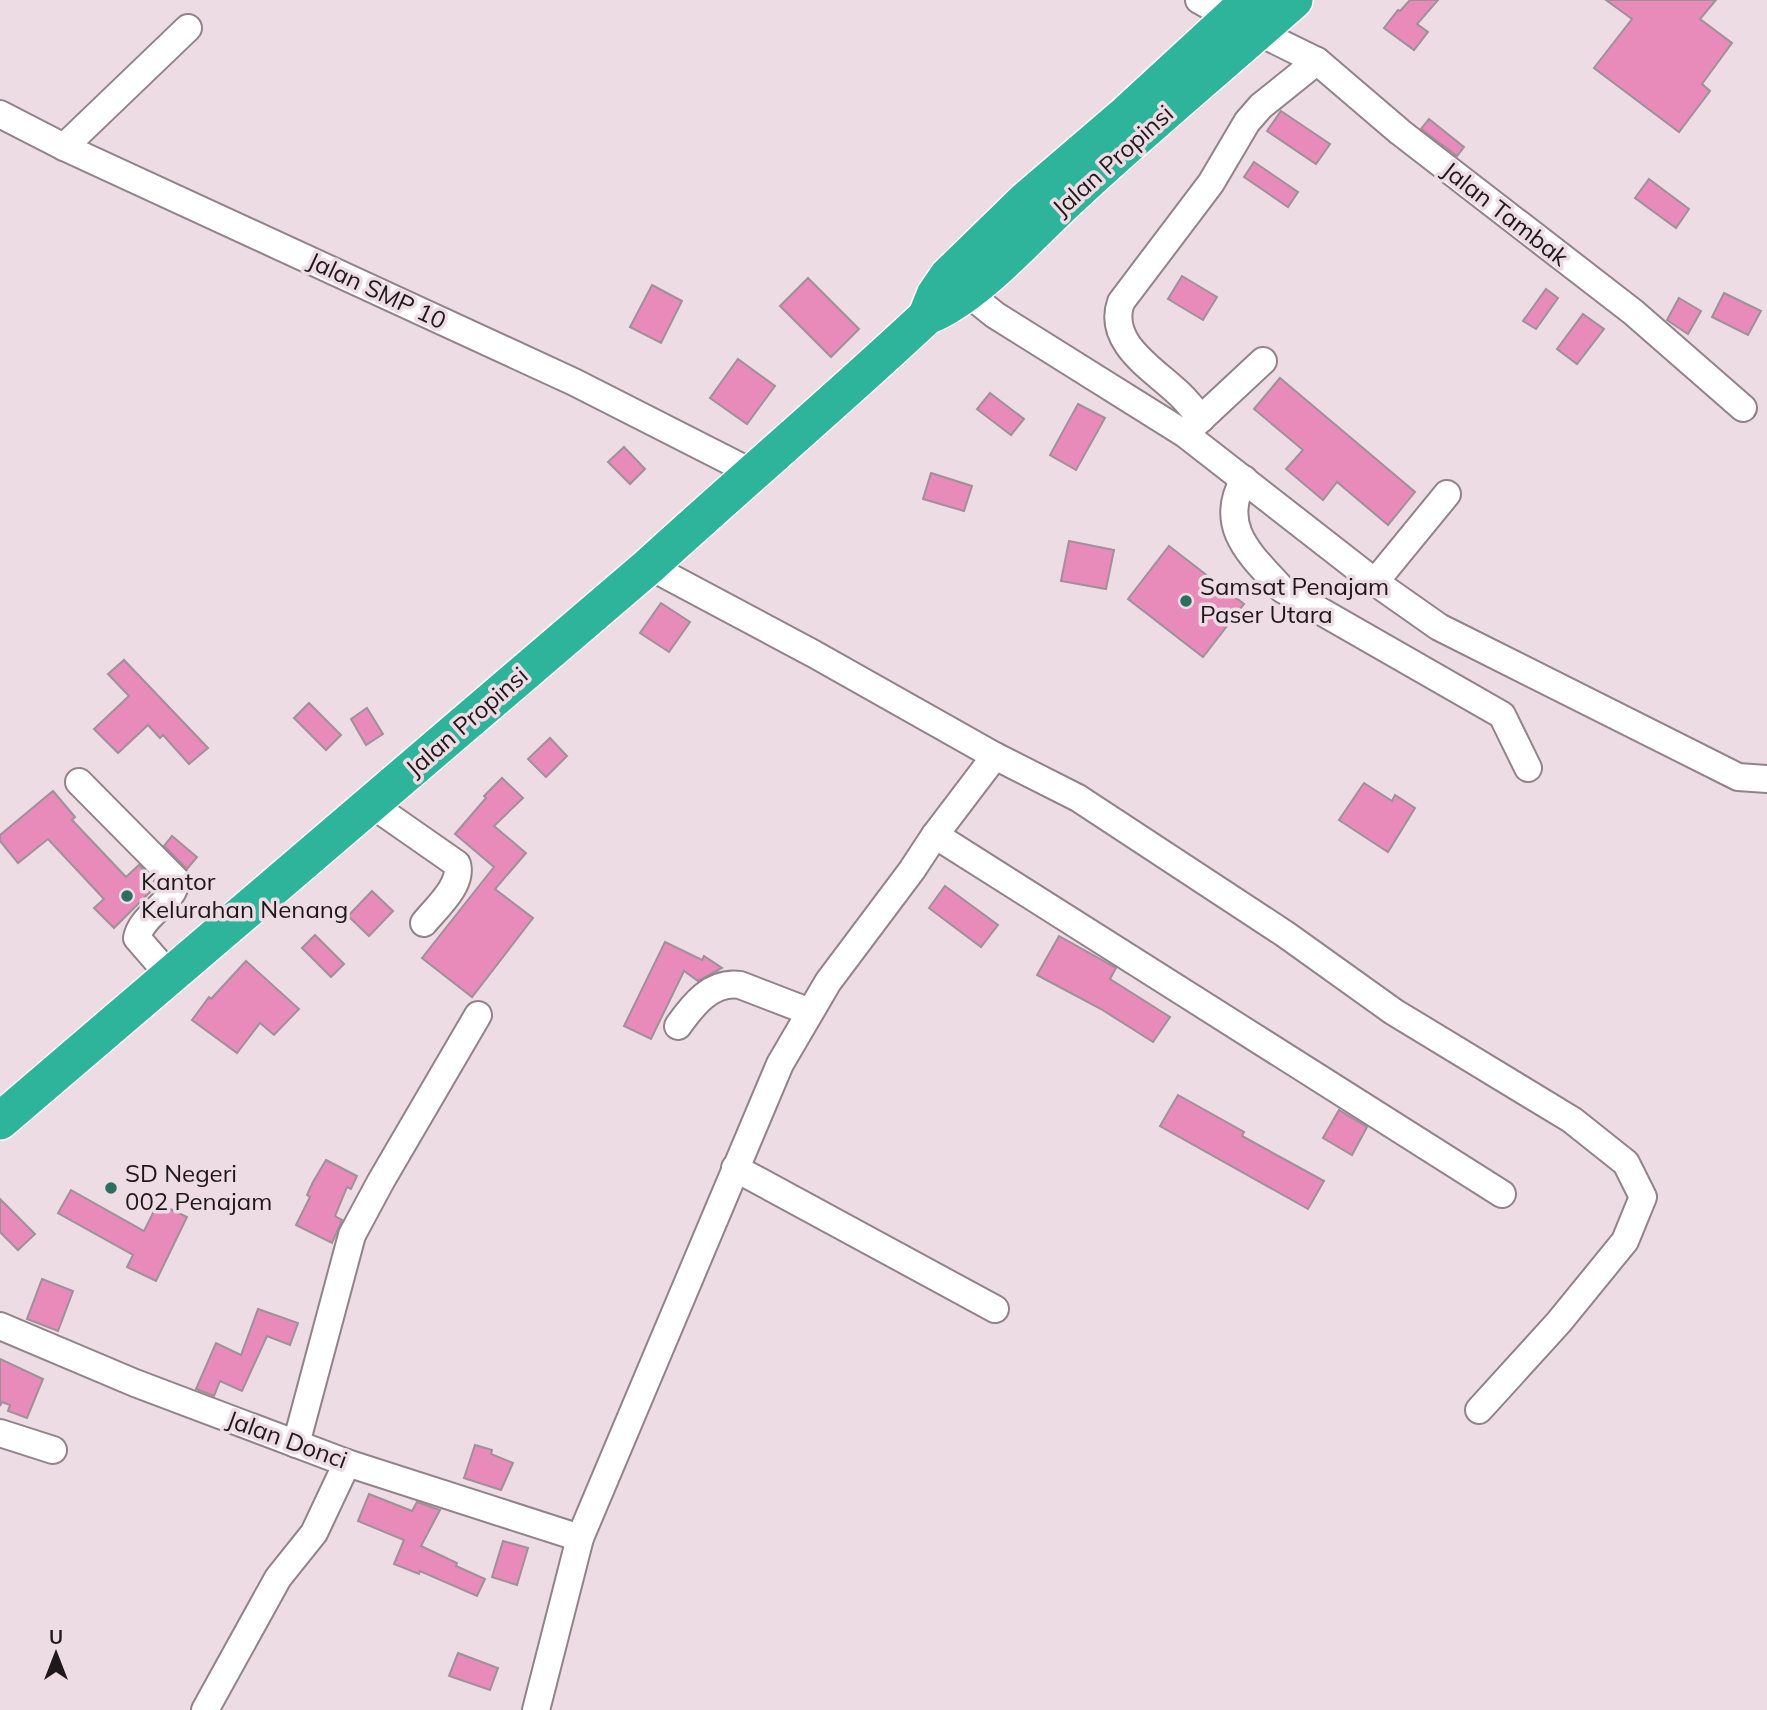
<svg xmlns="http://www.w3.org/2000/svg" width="1767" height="1710" viewBox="0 0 1767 1710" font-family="Mulish,sans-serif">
<rect width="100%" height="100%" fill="#eddce3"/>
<!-- building -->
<g fill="#e88aba" stroke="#a09097" stroke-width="2">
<path d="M1410 0H1438L1417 24 1428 32 1414 50 1384 28 1398 10 1400 11Z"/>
<path d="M1606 0H1716L1700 19 1732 43 1702 84 1710 91 1679 132 1594 68 1632 19Z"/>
<path d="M1281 111 1330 144 1316 164 1267 131Z"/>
<path d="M1429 119 1464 147 1457 156 1421 129Z"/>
<path d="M1254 162 1298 192 1288 207 1244 177Z"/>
<path d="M1649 179 1689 209 1676 228 1635 198Z"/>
<path d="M1182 276 1217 297 1203 320 1168 299Z"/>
<path d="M808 278 859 329 831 357 780 306Z"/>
<path d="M652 285 682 301 661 343 630 327Z"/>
<path d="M1546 289 1558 298 1536 329 1523 321Z"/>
<path d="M1724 293 1761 311 1748 335 1712 317Z"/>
<path d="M1679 298 1701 311 1688 334 1667 320Z"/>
<path d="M1583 314 1604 329 1577 364 1557 349Z"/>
<path d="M738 359 775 386 747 424 710 398Z"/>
<path d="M1280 378 1415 492 1388 525 1337 482 1323 500 1286 469 1303 450 1254 409Z"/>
<path d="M990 393 1024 419 1011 435 977 409Z"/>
<path d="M1078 404 1105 418 1076 470 1050 455Z"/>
<path d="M624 447 645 469 630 484 608 462Z"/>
<path d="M931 473 972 486 964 511 923 499Z"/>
<path d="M1069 541 1114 550 1106 589 1061 581Z"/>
<path d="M1169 546 1244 604 1203 657 1128 599Z"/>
<path d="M661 603 690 622 669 652 640 633Z"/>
<path d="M124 660 208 748 189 764 163 735 160 738 148 725 118 753 94 729 129 696 108 674Z"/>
<path d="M309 703 341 735 326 750 294 718Z"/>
<path d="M367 708 383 734 366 745 351 719Z"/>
<path d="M550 738 567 756 546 777 528 759Z"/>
<path d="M502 778 523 798 494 826 526 853 495 889 533 918 472 997 422 958 494 867 455 834 486 798 484 796Z"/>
<path d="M1364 783 1392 801 1395 795 1415 808 1388 852 1339 820Z"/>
<path d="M53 791 75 817 72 820 126 877 139 865 158 884 114 928 94 908 104 899 48 839 18 863 0 841V835Z"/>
<path d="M172 836 197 857 187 869 164 846Z"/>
<path d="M945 886 998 925 981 947 929 908Z"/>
<path d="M372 891 393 911 369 936 348 916Z"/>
<path d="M315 935 344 964 331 977 302 948Z"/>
<path d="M1059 936 1116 968 1110 979 1170 1017 1153 1042 1101 1009 1037 975Z"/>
<path d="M665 942 702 960 704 956 722 968 698 981 684 971 651 1039 624 1026Z"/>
<path d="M246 961 299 1009 274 1035 260 1023 237 1053 192 1020 209 997 211 999Z"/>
<path d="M1178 1095 1244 1132 1242 1136 1324 1181 1308 1209 1160 1126Z"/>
<path d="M1339 1110 1367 1127 1352 1155 1323 1138Z"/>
<path d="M326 1160 357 1176 351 1189 347 1187 335 1216 342 1220 332 1243 296 1225 310 1197 307 1195 313 1182Z"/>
<path d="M71 1190 144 1231 158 1203 187 1217 156 1281 127 1267 133 1255 58 1213Z"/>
<path d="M0 1199 35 1234 18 1250 0 1232Z"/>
<path d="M42 1279 73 1291 58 1331 27 1319Z"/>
<path d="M258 1309 298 1323 290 1345 267 1336 242 1391 220 1381 214 1396 196 1389 216 1343 241 1355Z"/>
<path d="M0 1359 43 1379 27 1418 8 1411 10 1405 2 1402 0 1406Z"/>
<path d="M475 1445 492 1450 491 1454 513 1463 501 1490 464 1478Z"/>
<path d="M369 1494 412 1511 417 1502 440 1510 421 1546 457 1563 456 1566 485 1579 477 1596 420 1571 419 1574 394 1564 404 1540 358 1521Z"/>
<path d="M503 1541 528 1548 517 1585 492 1577Z"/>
<path d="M458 1653 498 1668 490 1690 449 1676Z"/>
</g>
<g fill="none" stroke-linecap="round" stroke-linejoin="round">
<defs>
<g id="minor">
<path d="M1199 0 1229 17"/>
<path d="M1258 32 1317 61 1400 132 1633 312 1743 408"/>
<path d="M0 114 64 147 574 382 751 472"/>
<path d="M64 147 188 28"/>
<path d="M954 282 995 315 1185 434 1375 582 1439 627 1738 777 1767 779"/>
<path d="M1201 419C1193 409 1185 398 1175 390 1150 367 1107 341 1121 302L1211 183 1247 122 1261 106 1317 61"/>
<path d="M1190 429 1263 361"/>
<path d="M1244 479C1217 527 1251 555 1282 589L1502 715 1528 768"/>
<path d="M1375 582 1447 494"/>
<path d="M995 756 1078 798 1285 934 1394 1012 1572 1120 1626 1163 1643 1197 1625 1241 1559 1322 1479 1410"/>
<path d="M79 782 176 880C175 903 141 915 137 938L170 976"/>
<path d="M371 804 457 864C463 885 436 908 424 923"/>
<path d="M935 835 1502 1194"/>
<path d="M678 1026C693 1005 711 981 740 985L810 1012"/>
<path d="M735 1168 995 1309"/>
<path d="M0 1326 135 1383 347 1463 580 1538"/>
<path d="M0 1433 53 1450"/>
<path d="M296 1444 352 1235 381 1181 478 1015"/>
<path d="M205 1710 278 1578 314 1533 347 1463"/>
<path d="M536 1710 580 1538 780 1064 828 982 912 870 935 835 995 756 814 654 649 566"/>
</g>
<g id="highway">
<path d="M927 315 935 295 948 276 1026 200 1124 116 1250 0"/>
<path d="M0 1121 649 566C741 482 836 401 927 316 973 298 1025 240 1062 205 1137 134 1217 68 1294 0"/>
</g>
</defs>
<!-- minor casing -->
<use href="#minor" stroke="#928289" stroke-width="30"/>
<!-- highway casing -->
<use href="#highway" stroke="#fff" stroke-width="40"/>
<!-- minor -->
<use href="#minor" stroke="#fff" stroke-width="26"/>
<!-- highway -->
<use href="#highway" stroke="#2eb49a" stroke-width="37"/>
</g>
<!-- markers -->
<g fill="#2c6f60" stroke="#eddce3" stroke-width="2.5">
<circle cx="1186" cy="601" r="7"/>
<circle cx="127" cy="896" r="7"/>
<circle cx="111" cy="1188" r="7"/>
</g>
<g text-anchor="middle" stroke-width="7" stroke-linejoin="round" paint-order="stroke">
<!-- street labels -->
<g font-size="24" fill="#1f181b" stroke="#eddce3">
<text transform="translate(1113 161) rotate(-42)" y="8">Jalan Propinsi</text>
<text transform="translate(1505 214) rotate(38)" y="8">Jalan Tambak</text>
<text transform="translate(377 291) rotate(25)" y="8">Jalan SMP 10</text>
<text transform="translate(467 722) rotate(-41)" y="8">Jalan Propinsi</text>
<text transform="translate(287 1440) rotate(20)" y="8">Jalan Donci</text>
</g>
<!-- poi labels -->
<g font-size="24" fill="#1f181b" stroke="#eddce3" text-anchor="start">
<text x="1200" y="595">Samsat Penajam<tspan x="1200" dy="28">Paser Utara</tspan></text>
<text x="141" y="890">Kantor<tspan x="141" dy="28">Kelurahan Nenang</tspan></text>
<text x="125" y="1182">SD Negeri<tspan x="125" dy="28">002 Penajam</tspan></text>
</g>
</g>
<!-- north arrow -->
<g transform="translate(56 1654)" stroke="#eddce3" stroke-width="5" paint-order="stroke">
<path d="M0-5L12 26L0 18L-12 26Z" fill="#1f181b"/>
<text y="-10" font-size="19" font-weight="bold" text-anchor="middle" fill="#1f181b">U</text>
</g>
</svg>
